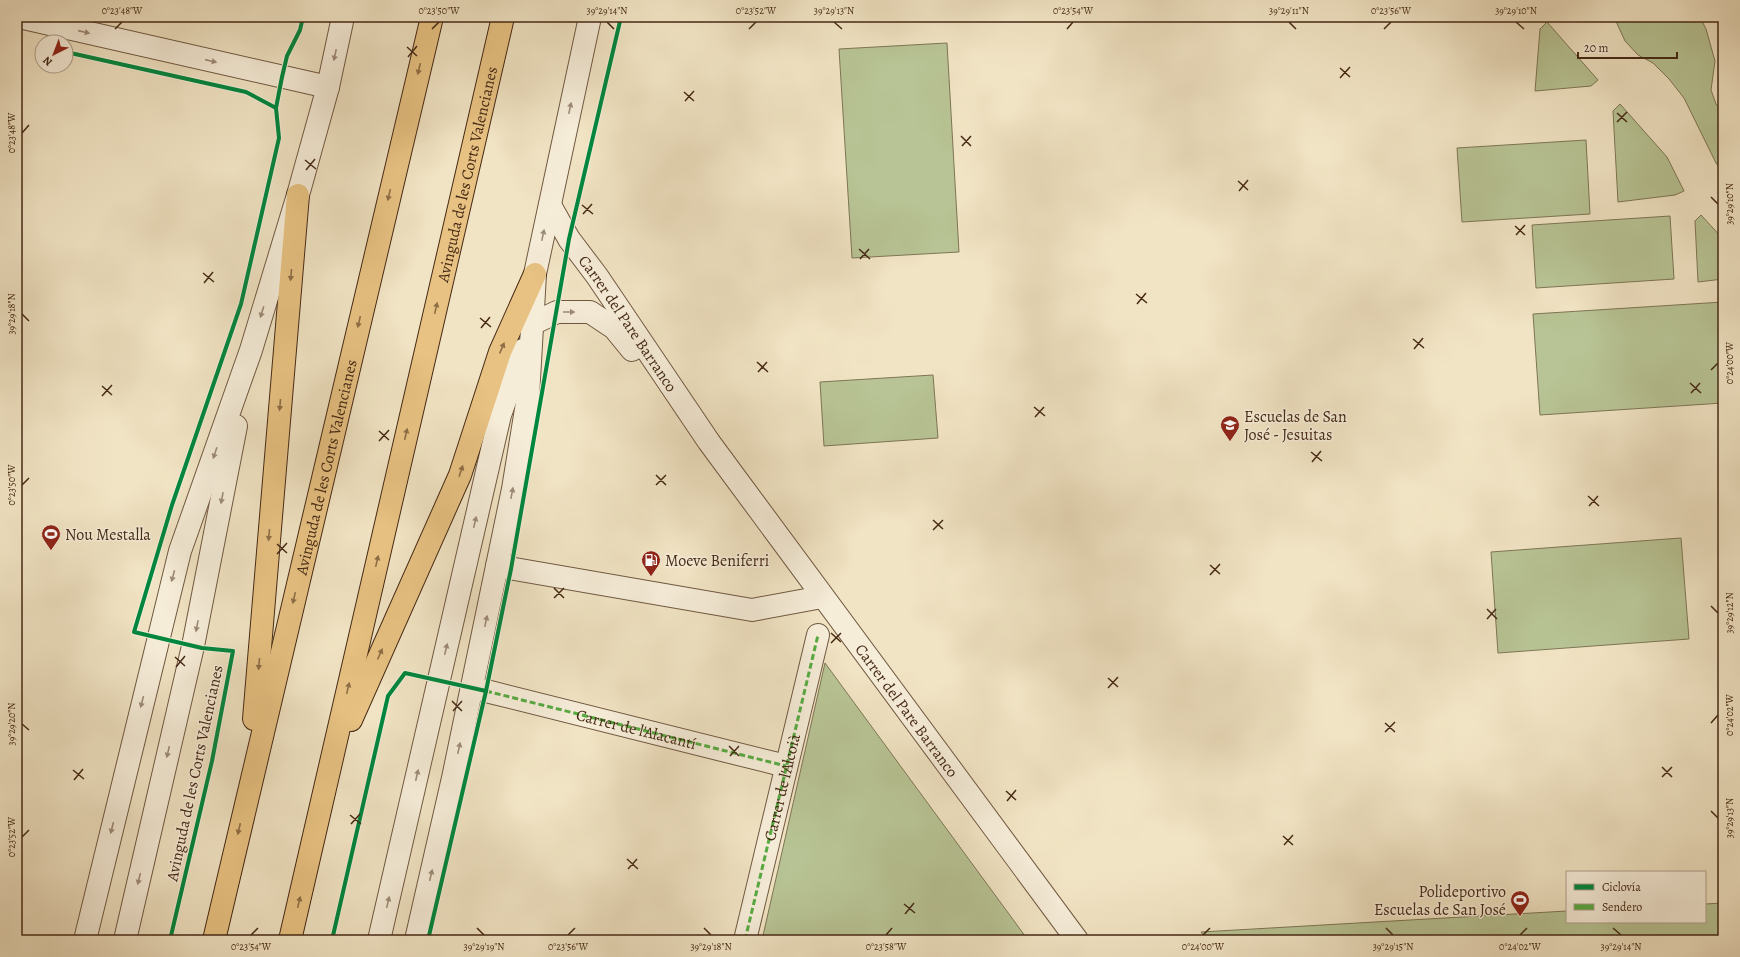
<svg xmlns="http://www.w3.org/2000/svg" width="1740" height="957" viewBox="0 0 1740 957" font-family="Alegreya,serif">
<rect width="100%" height="100%" fill="#f1e4c4"/>
<filter id="stains"><feTurbulence type="fractalNoise" baseFrequency=".005" numOctaves="4"/><feColorMatrix values="0 0 0 0 .2 0 0 0 0 .09 0 0 0 0 .02 0 0 0 .5 -.17"/></filter>
<radialGradient id="worn" r=".72"><stop offset=".6" stop-color="#630" stop-opacity="0"/><stop offset="1" stop-color="#630" stop-opacity=".3"/></radialGradient>
<!-- green -->
<g fill="#b8c495" stroke="#7e7655">
<path d="M1614 17H1700L1706 29 1715 61 1711 90 1716 104 1723 113V172L1716 163 1684 98 1669 79 1653 63 1638 55 1625 41Z"/>
<path d="M1547 22 1598 80 1591 86 1535 91 1540 29Z"/>
<path d="M947 43 959 252 852 258 839 49Z"/>
<path d="M1620 104 1667 157 1684 191 1675 195 1618 202 1613 111Z"/>
<path d="M1586 140 1590 214 1462 222 1457 148Z"/>
<path d="M1701 215 1723 239V279L1698 282 1695 221Z"/>
<path d="M1670 216 1674 279 1536 288 1532 225Z"/>
<path d="M1723 302V403L1540 415 1533 314Z"/>
<path d="M933 375 938 438 824 446 820 382Z"/>
<path d="M1681 538 1689 639 1498 653 1491 552Z"/>
<path d="M825 663 1028 940H762Z"/>
<path d="M1723 903V940H1207L1201 932 1567 911V922H1705V904Z"/>
</g>
<g fill="none" stroke-linecap="round" stroke-linejoin="round">
<defs>
<g id="minor">
<path d="M19 17 328 87"/>
<path id="s1" d="M550 205 569 239 597 276 709 442 1077 940"/>
<path d="M532 324 557 312H590L614 328 632 350"/>
<path d="M497 566 752 610 822 597"/>
<path d="M486 691 786 766"/>
<path d="M85 940 180 551 251 350 298 195 328 87 343 17"/>
<path d="M125 940 193 646 236 426"/>
<path d="M379 940 500 415 523 350"/>
<path d="M416 940 453 778 513 489 528 397 535 274 590 17"/>
<path id="s2" d="M745 940 818 635"/>
</g>
<g id="major">
<path d="M254 719 298 195"/>
<path d="M351 720 460 475 500 352 535 274"/>
<path id="s3" d="M214 940 432 17"/>
<path id="s4" d="M290 940 503 17"/>
</g>
</defs>
<!-- minor casing -->
<use href="#minor" stroke="#705841" stroke-width="24"/>
<!-- major casing -->
<use href="#major" stroke="#452915" stroke-width="24"/>
<!-- minor -->
<use href="#minor" stroke="#f6edd9" stroke-width="22"/>
<!-- major -->
<use href="#major" stroke="#e8c282" stroke-width="22"/>
<!-- quiet -->
<g stroke="#56ab42" stroke-width="3" stroke-dasharray="6 3" stroke-linecap="butt">
<path id="s5" d="M486 691 786 766"/>
<path d="M745 940 818 635"/>
</g>
<defs>
<g id="cycleway">
<path d="M66 52 246 92 276 108"/>
<path d="M170 940 212 761 233 651 202 648 134 632 172 505 241 304 279 138 276 108 282 77 287 56 300 30 303 17"/>
<path d="M332 940 388 696 405 673 486 691"/>
<path d="M428 940 486 691 511 569 569 239 621 17"/>
</g>
</defs>
<!-- cycleway casing -->
<use href="#cycleway" stroke="#f6edd9" stroke-width="6"/>
<!-- cycleway -->
<use href="#cycleway" stroke="#00873e" stroke-width="4"/>
</g>
<!-- one-way arrows -->
<defs><path id="oneway-solid" d="M-6-.8H1V-3.2L6.5 0L1 3.2V.8H-6Z"/></defs>
<g fill="#9e8b77">
<use href="#oneway-solid" transform="translate(84 32) rotate(13)"/>
<use href="#oneway-solid" transform="translate(335 55) rotate(102)"/>
<use href="#oneway-solid" transform="translate(211 61) rotate(13)"/>
<use href="#oneway-solid" transform="translate(570 108) rotate(-78)"/>
<use href="#oneway-solid" transform="translate(543 235) rotate(-78)"/>
<use href="#oneway-solid" transform="translate(262 312) rotate(107)"/>
<use href="#oneway-solid" transform="translate(569 312)"/>
<use href="#oneway-solid" transform="translate(215 453) rotate(109)"/>
<use href="#oneway-solid" transform="translate(512 493) rotate(-79)"/>
<use href="#oneway-solid" transform="translate(222 498) rotate(101)"/>
<use href="#oneway-solid" transform="translate(475 522) rotate(-77)"/>
<use href="#oneway-solid" transform="translate(173 576) rotate(105)"/>
<use href="#oneway-solid" transform="translate(486 621) rotate(-78)"/>
<use href="#oneway-solid" transform="translate(197 626) rotate(101)"/>
<use href="#oneway-solid" transform="translate(446 649) rotate(-77)"/>
<use href="#oneway-solid" transform="translate(142 702) rotate(104)"/>
<use href="#oneway-solid" transform="translate(459 748) rotate(-78)"/>
<use href="#oneway-solid" transform="translate(168 752) rotate(103)"/>
<use href="#oneway-solid" transform="translate(417 775) rotate(-77)"/>
<use href="#oneway-solid" transform="translate(112 828) rotate(104)"/>
<use href="#oneway-solid" transform="translate(431 875) rotate(-77)"/>
<use href="#oneway-solid" transform="translate(139 879) rotate(103)"/>
<use href="#oneway-solid" transform="translate(388 902) rotate(-77)"/>
</g>
<g fill="#8e6e46">
<use href="#oneway-solid" transform="translate(419 69) rotate(103)"/>
<use href="#oneway-solid" transform="translate(389 195) rotate(103)"/>
<use href="#oneway-solid" transform="translate(291 275) rotate(95)"/>
<use href="#oneway-solid" transform="translate(436 308) rotate(-77)"/>
<use href="#oneway-solid" transform="translate(359 322) rotate(103)"/>
<use href="#oneway-solid" transform="translate(502 348) rotate(-67)"/>
<use href="#oneway-solid" transform="translate(280 405) rotate(95)"/>
<use href="#oneway-solid" transform="translate(406 434) rotate(-77)"/>
<use href="#oneway-solid" transform="translate(461 471) rotate(-71)"/>
<use href="#oneway-solid" transform="translate(269 535) rotate(95)"/>
<use href="#oneway-solid" transform="translate(377 561) rotate(-77)"/>
<use href="#oneway-solid" transform="translate(294 598) rotate(103)"/>
<use href="#oneway-solid" transform="translate(380 654) rotate(-66)"/>
<use href="#oneway-solid" transform="translate(259 664) rotate(95)"/>
<use href="#oneway-solid" transform="translate(348 688) rotate(-77)"/>
<use href="#oneway-solid" transform="translate(239 829) rotate(103)"/>
<use href="#oneway-solid" transform="translate(299 902) rotate(-77)"/>
</g>
<!-- ticks -->
<path fill="none" stroke="#452915" stroke-width="1.5" d="M607 22 614 29M834 22 842 29M1289 22 1296 29M1516 22 1524 29M115 29 122 22M432 29 439 22M749 29 756 22M1067 29 1073 22M1384 29 1391 22M407 47 417 56M408 57 417 46M1340 68 1350 77M1340 78 1350 67M684 92 694 101M685 101 694 91M1617 113 1627 122M1617 122 1627 112M22 133 29 125M961 136 971 146M962 146 971 136M305 160 316 169M306 170 315 159M1238 181 1248 190M1239 191 1248 180M1711 197 1718 204M582 205 593 214M583 214 592 204M1515 226 1525 235M1516 235 1525 225M859 249 870 259M860 259 869 249M203 273 214 282M204 283 213 272M1136 294 1147 303M1137 304 1146 293M22 314 29 321M480 318 491 327M481 328 490 317M1413 339 1424 348M1414 349 1423 338M757 362 768 372M1711 370 1718 363M758 372 767 362M1690 383 1701 393M102 386 112 395M1691 393 1700 383M102 396 112 385M1034 407 1045 416M1035 417 1044 407M379 431 389 440M379 441 389 430M1311 452 1322 461M1312 462 1321 451M656 475 666 485M22 485 29 478M656 485 666 475M1588 496 1599 506M1589 506 1598 496M933 520 943 529M933 530 943 520M277 544 287 553M277 554 287 543M1210 565 1220 574M1210 575 1220 564M554 588 564 598M554 598 564 588M1711 606 1718 613M1487 609 1497 619M1487 619 1496 609M831 633 841 642M831 643 841 633M175 657 185 666M176 667 185 656M1108 678 1118 687M1108 688 1118 677M452 701 462 711M453 711 462 701M1385 723 1395 732M1711 723 1718 715M22 724 29 730M1385 732 1395 722M729 746 739 756M730 756 739 746M1662 767 1672 777M73 770 84 779M1662 777 1672 767M74 780 83 769M1006 791 1016 800M1007 801 1016 790M1711 811 1718 818M350 815 361 824M351 824 360 814M1283 836 1293 845M22 837 29 830M1284 845 1293 835M627 859 638 869M628 869 637 859M904 904 915 913M905 914 914 903M477 928 484 935M704 928 711 935M1386 928 1393 935M1613 928 1621 935M251 935 258 928M568 935 575 928M886 935 892 928M1203 935 1210 928M1520 935 1527 928"/>
<!-- icons -->
<defs>
<symbol id="school-pin" viewBox="-11 -11 22 30"><path d="M0 17L-7.5 6A9.5 9.5 0 1 1 7.5 6Z" fill="#8f2418" stroke="#f6edd9"/><path d="M0-5L7-2L0 1L-7-2ZM-4 1L0 2.5L4 1V4Q0 6-4 4Z" fill="#fff"/></symbol>
<symbol id="stadium-pin" viewBox="-11 -11 22 30"><path d="M0 17L-7.5 6A9.5 9.5 0 1 1 7.5 6Z" fill="#8f2418" stroke="#f6edd9"/><path d="M0-5a6.5 5 0 1 0 0 10a6.5 5 0 1 0 0-10ZM-3.5-1.8h7v3.6h-7Z" fill="#fff"/></symbol>
<symbol id="fuel-pin" viewBox="-11 -11 22 30"><path d="M0 17L-7.5 6A9.5 9.5 0 1 1 7.5 6Z" fill="#8f2418" stroke="#f6edd9"/><path d="M-5.5-6h7V0h2V4h1.3V-2.5L3-4.5l.8-.8L6-3V5H2.5V1h-1V6h-7ZM-4.2-4.7v3.2H.2V-4.7Z" fill="#fff"/></symbol>
</defs>
<g fill-rule="evenodd">
<use href="#school-pin" x="1219" y="414" width="22" height="30"/>
<use href="#stadium-pin" x="40" y="523" width="22" height="30"/>
<use href="#fuel-pin" x="640" y="549" width="22" height="30"/>
<use href="#stadium-pin" x="1509" y="889" width="22" height="30"/>
</g>
<g text-anchor="middle" stroke-width="3" stroke-linejoin="round" paint-order="stroke">
<!-- street labels -->
<g font-size="16" fill="#452915" stroke="#f6edd9">
<text dy="6" stroke="none"><textPath href="#s4" startOffset="786">Avinguda de les Corts Valencianes</textPath></text>
<text dy="6" stroke="none"><textPath href="#s1" startOffset="142">Carrer del Pare Barranco</textPath></text>
<text dy="6" stroke="none"><textPath href="#s3" startOffset="486">Avinguda de les Corts Valencianes</textPath></text>
<text dy="6" stroke="none"><textPath href="#s1" startOffset="619">Carrer del Pare Barranco</textPath></text>
<text dy="6" stroke="none"><textPath href="#s5" startOffset="155">Carrer de l'Alacantí</textPath></text>
<text transform="translate(194 773) rotate(-78)" y="6">Avinguda de les Corts Valencianes</text>
<text dy="6" stroke="none"><textPath href="#s2" startOffset="157">Carrer de l'Alcoià</textPath></text>
</g>
<!-- poi labels -->
<g font-size="16" fill="#452915" stroke="#f6edd9" text-anchor="start">
<text x="1244" y="422">Escuelas de San<tspan x="1244" dy="18">José - Jesuitas</tspan></text>
<text x="65" y="540">Nou Mestalla</text>
<text x="665" y="566">Moeve Beniferri</text>
<text x="1506" y="897" text-anchor="end">Polideportivo<tspan x="1506" dy="18">Escuelas de San José</tspan></text>
</g>
</g>
<!-- margin -->
<rect width="1740" height="957" fill="none" stroke="#f1e4c4" stroke-width="44"/>
<!-- legend -->
<rect x="1566" y="871" width="140" height="52" fill="#f6edd9" stroke="#af9f8b"/>
<rect x="1574" y="884" width="20" height="6" fill="#00873e" stroke="#af9f8b"/>
<text x="1602" y="891" font-size="12" fill="#452915">Ciclovía</text>
<rect x="1574" y="904" width="20" height="6" fill="#56ab42" stroke="#af9f8b"/>
<text x="1602" y="911" font-size="12" fill="#452915">Sendero</text>
<!-- north arrow -->
<g transform="translate(54 54) rotate(222)"><circle r="19" fill="#f6edd9" stroke="#af9f8b"/>
<path d="M0-3L7 15L0 10L-7 15Z" fill="#8f2418"/>
<text y="-6" font-size="11" font-weight="bold" text-anchor="middle" fill="#452915">N</text>
</g>
<!-- scale -->
<path d="M1578 52v6h99v-6" fill="none" stroke="#452915" stroke-width="2"/>
<text x="1584" y="52" font-size="12" fill="#452915" stroke="#f6edd9" stroke-width="3" paint-order="stroke">20 m</text>
<rect x="22" y="22" width="1696" height="913" fill="none" stroke="#452915" stroke-width="1.5"/>
<g font-size="10" text-anchor="middle" fill="#452915">
<text x="122" y="14">0°23'48"W</text>
<text x="439" y="14">0°23'50"W</text>
<text x="607" y="14">39°29'14"N</text>
<text x="756" y="14">0°23'52"W</text>
<text x="834" y="14">39°29'13"N</text>
<text x="1073" y="14">0°23'54"W</text>
<text x="1289" y="14">39°29'11"N</text>
<text x="1391" y="14">0°23'56"W</text>
<text x="1516" y="14">39°29'10"N</text>
<text transform="translate(11 133) rotate(-90)" y="4">0°23'48"W</text>
<text transform="translate(1729 204) rotate(-90)" y="4">39°29'10"N</text>
<text transform="translate(11 314) rotate(-90)" y="4">39°29'18"N</text>
<text transform="translate(1729 363) rotate(-90)" y="4">0°24'00"W</text>
<text transform="translate(11 485) rotate(-90)" y="4">0°23'50"W</text>
<text transform="translate(1729 613) rotate(-90)" y="4">39°29'12"N</text>
<text transform="translate(1729 715) rotate(-90)" y="4">0°24'02"W</text>
<text transform="translate(11 724) rotate(-90)" y="4">39°29'20"N</text>
<text transform="translate(1729 818) rotate(-90)" y="4">39°29'13"N</text>
<text transform="translate(11 837) rotate(-90)" y="4">0°23'52"W</text>
<text x="251" y="950">0°23'54"W</text>
<text x="484" y="950">39°29'19"N</text>
<text x="568" y="950">0°23'56"W</text>
<text x="711" y="950">39°29'18"N</text>
<text x="886" y="950">0°23'58"W</text>
<text x="1203" y="950">0°24'00"W</text>
<text x="1393" y="950">39°29'15"N</text>
<text x="1520" y="950">0°24'02"W</text>
<text x="1621" y="950">39°29'14"N</text>
</g>
<rect width="100%" height="100%" filter="url(#stains)"/>
<rect width="100%" height="100%" fill="url(#worn)"/>
</svg>
